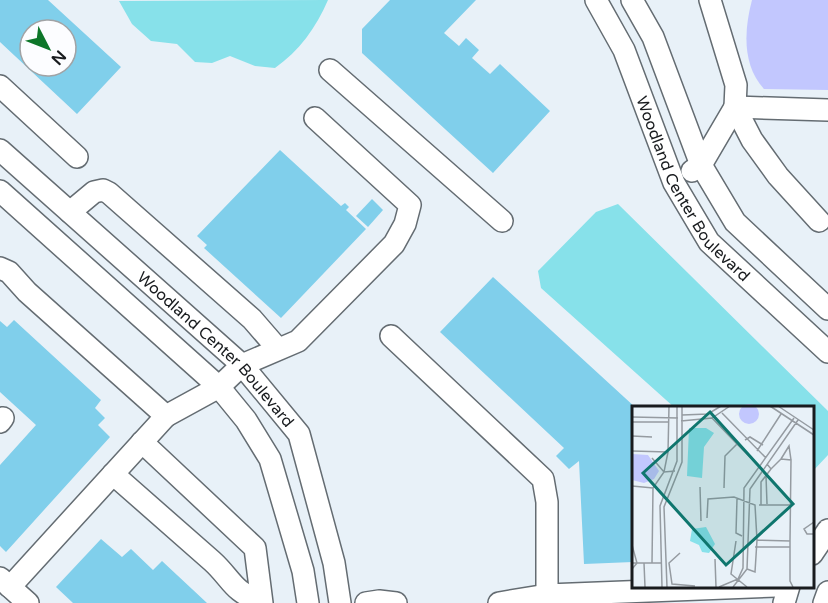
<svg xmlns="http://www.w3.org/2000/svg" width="828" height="603" viewBox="0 0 828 603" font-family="'Varela Round',sans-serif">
<rect width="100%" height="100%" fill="#e8f1f8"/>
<!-- green -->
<path fill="#c2c7fe" d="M752 0H828V90L764 89C742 65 744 30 752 0Z"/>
<!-- water -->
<g fill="#87e1ea">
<path d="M328 0C316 28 299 51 275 68L255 66 230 56 212 63 195 62 177 44 151 41 132 24 119 1Z"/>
<path d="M618 204 828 411V455L812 472V408H675L541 288 538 271 596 212Z"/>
</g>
<!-- building -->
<g fill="#80cfeb" fill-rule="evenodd">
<path d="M0 0H48L121 67 77 114 0 42ZM30 30H66V66H30Z"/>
<path d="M390 0H476L444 33 459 46 466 38 479 50 472 58 490 74 500 64 550 111 493 173 362 53V29Z"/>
<path d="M280 150 341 206 345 203 349 207 346 210 366 229 281 318 204 248 207 245 197 236Z"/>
<path d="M372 199 383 210 368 227 356 216Z"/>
<path d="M493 277 636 408H633V562L584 564 579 461 569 469 556 456 564 448 440 332Z"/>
<path d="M14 320 101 400 95 408 105 418 98 425 110 437 6 552 0 546V465L36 425 0 392V321L7 327Z"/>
<path d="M101 539 122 557 131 549 153 570 162 561 207 603H73L56 587Z"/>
</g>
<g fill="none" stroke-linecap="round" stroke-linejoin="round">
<defs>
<g id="minor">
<path id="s1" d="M596 0 624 50 674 183 709 242 828 352"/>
<path d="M632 0 653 37 701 165 735 222 828 309"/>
<path d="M710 0 736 85 735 107 752 140 778 176 819 221"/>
<path d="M330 70 502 221"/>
<path d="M0 86 77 157"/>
<path id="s2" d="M0 150 242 365 299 434 334 563 340 603"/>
<path d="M692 171 701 165 735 107 828 110"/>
<path d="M0 191 219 387 246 420 270 459 303 571 308 603"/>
<path d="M70 212 94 192 103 190 109 193 252 319 278 349"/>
<path d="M0 268 9 272 27 292 166 416 219 387 242 365 298 341 394 244 405 224 410 205 315 118"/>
<path d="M391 336 543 479 547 502V595L776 586"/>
<path d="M0 422 3 418"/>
<path d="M142 442 255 548 262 603"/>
<path d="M113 474C146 503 179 532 212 561 232 579 232 592 261 601"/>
<path d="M812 554 828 530"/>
<path d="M0 578 28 603"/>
<path d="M10 587 166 416"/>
<path d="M366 603 379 601 396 603"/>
<path d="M499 603 547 595"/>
<path d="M784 603 789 586"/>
<path d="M824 603 828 592"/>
</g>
</defs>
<!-- minor casing -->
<use href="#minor" stroke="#646c72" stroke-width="24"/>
<!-- minor -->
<use href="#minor" stroke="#fff" stroke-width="21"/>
</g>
<g text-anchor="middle" stroke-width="6" stroke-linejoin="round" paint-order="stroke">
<!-- street labels -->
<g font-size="16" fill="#181b1e" stroke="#fcfdff">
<text dy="6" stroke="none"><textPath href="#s1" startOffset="214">Woodland Center Boulevard</textPath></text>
<text dy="6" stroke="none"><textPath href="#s2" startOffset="294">Woodland Center Boulevard</textPath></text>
</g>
</g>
<!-- overview -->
<g transform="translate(632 406)">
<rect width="182" height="182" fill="#e8f1f8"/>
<path d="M107 8a10 10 0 1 1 20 0a10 10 0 1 1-20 0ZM0 48 16 49 27 65 22 73 12 77 0 74Z" fill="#c2c7fe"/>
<path d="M57 22H74L82 27 72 41 70 72 55 70ZM74 121 83 138 77 147 70 146 67 139 58 135 60 123Z" fill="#87e1ea"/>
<path fill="none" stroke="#959ba1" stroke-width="1.5" d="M138 0 182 29M146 0 182 24M90 7 134 52M50 9 76 8 89 0M0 11 46 12M80 12 105 38 93 50 92 82M49 15 80 12 98 0M0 16H37M0 30 20 31M113 34 118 31 131 39M105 38 128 61M0 45 36 46 37 0M125 45 149 8M20 52 32 66 43 65M149 53 157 40 159 54M134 70 135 98M0 80 21 82 32 66 36 46M68 81 69 115M105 93 104 127 110 130M127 99H158M129 99V76L139 63M75 112 76 93 102 91 123 99 125 134 158 135 159 54 149 53 139 63 135 58M182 116 172 123 175 128H182M104 135 99 168 115 181M158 135V175L161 181M0 139 5 157 0 163M123 141H158M48 147 37 157 40 178 63 180M83 153 84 181M0 157H29M12 157 13 181M20 157 21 82M115 163 123 166 125 134M30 181 28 100 45 55V0M35 181 32 101 50 56V0M87 181 106 173 111 162 112 82 162 12M101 181 115 163 118 83 166 14"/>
<path fill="#0f766e" fill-opacity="0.15" stroke="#0f766e" stroke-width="3" d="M78 6 161 98 94 159 11 67Z"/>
<rect width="182" height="182" fill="none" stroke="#181b1e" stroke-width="3"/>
</g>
<!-- north arrow -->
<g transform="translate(48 48) rotate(132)"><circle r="28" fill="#fcfdff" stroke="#a1a3a5" stroke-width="1.5"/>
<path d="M0-4.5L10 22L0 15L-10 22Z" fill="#0d7629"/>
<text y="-9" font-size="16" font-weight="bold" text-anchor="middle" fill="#181b1e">N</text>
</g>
</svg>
